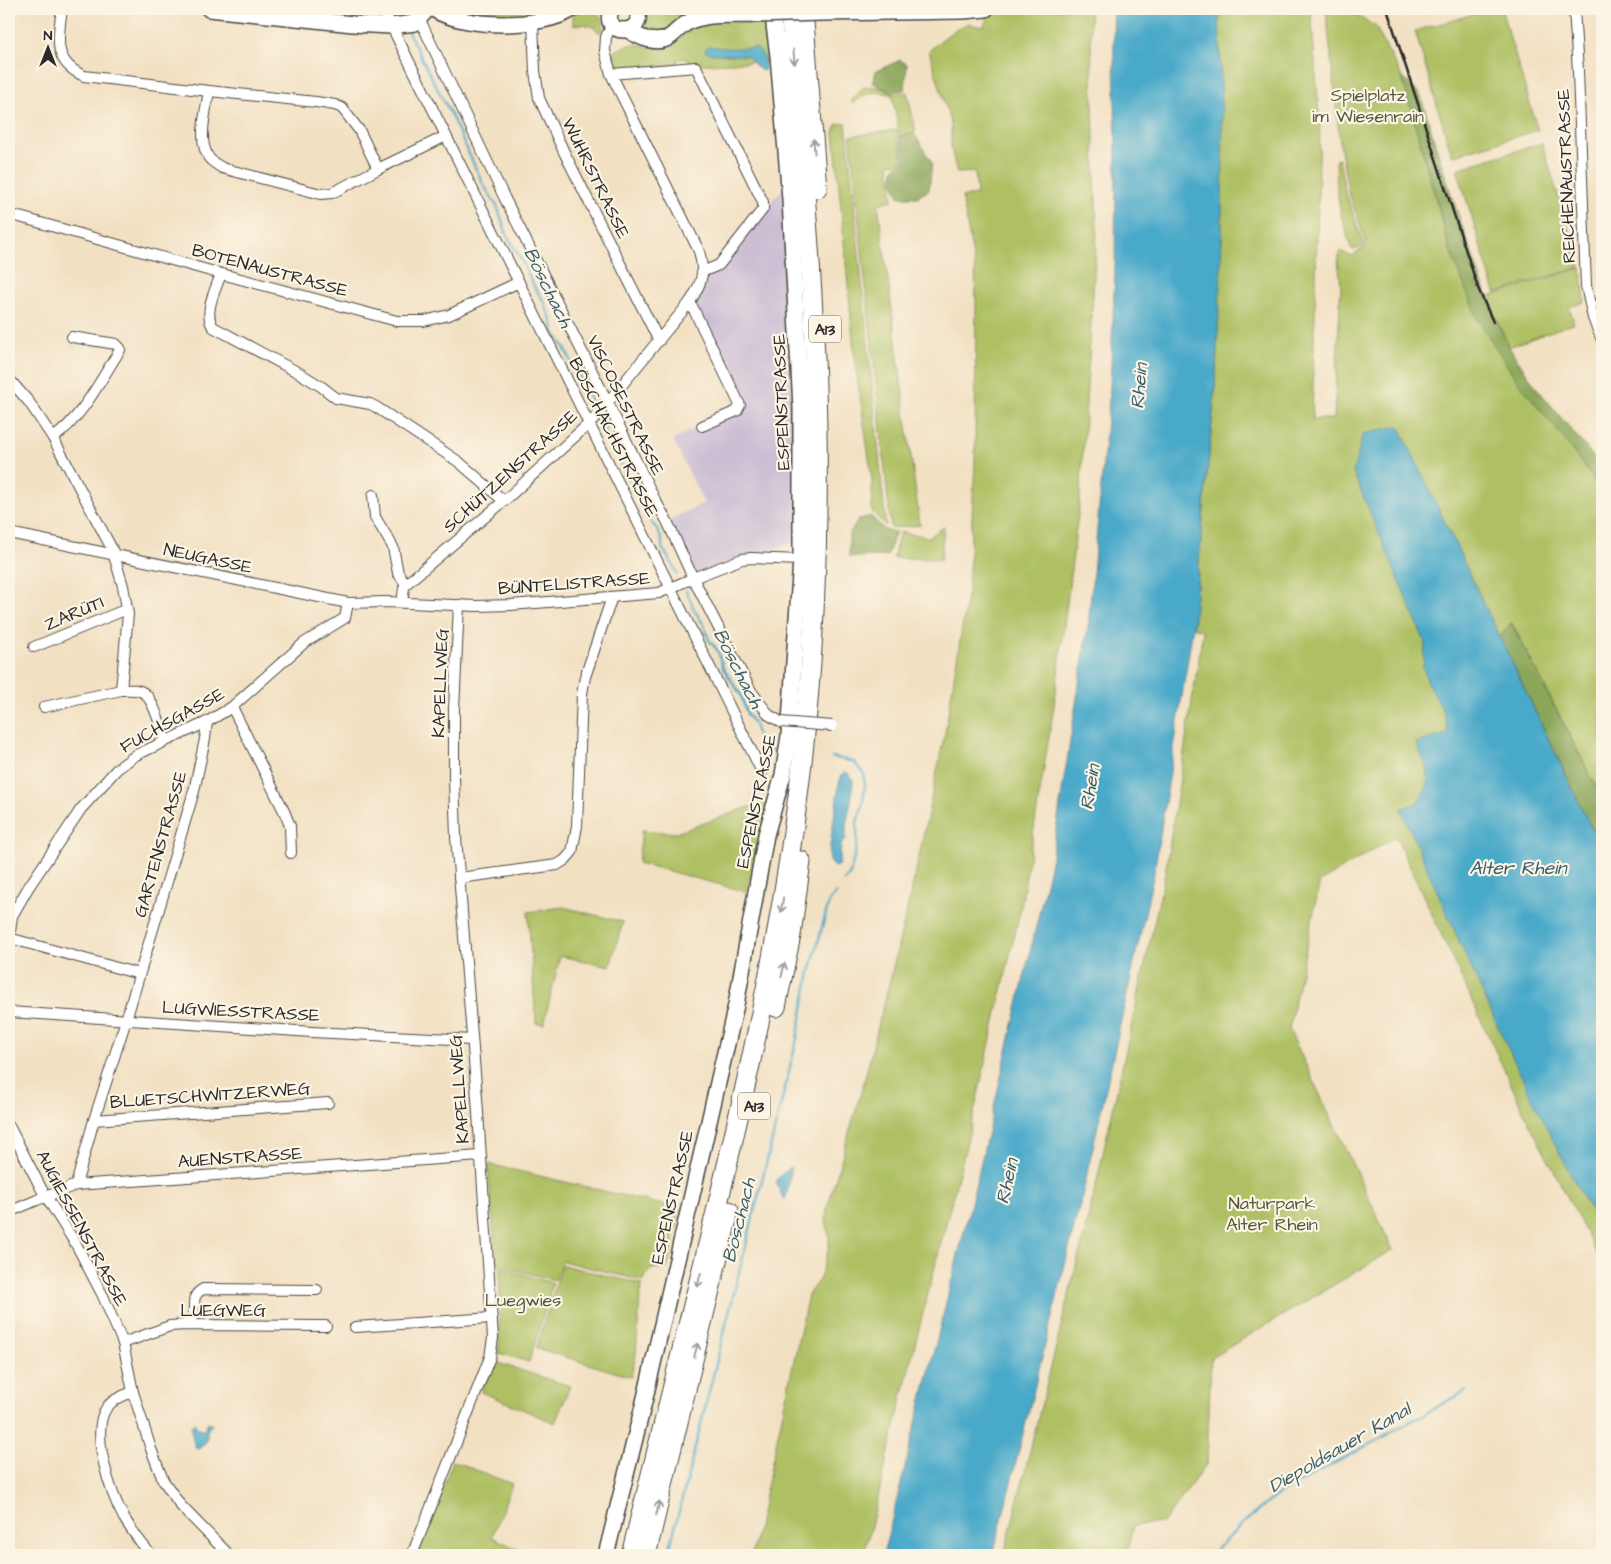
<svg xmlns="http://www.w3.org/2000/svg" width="1611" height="1564" viewBox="0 0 1611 1564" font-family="'Architects Daughter',sans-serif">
<rect width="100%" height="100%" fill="#fcf5e5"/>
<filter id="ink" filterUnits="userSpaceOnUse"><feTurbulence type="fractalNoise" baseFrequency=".02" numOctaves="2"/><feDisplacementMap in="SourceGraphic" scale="10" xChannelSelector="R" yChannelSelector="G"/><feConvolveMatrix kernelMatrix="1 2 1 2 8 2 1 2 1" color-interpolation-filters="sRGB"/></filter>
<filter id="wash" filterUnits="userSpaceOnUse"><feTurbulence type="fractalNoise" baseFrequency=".0096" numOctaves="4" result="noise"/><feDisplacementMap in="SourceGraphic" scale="20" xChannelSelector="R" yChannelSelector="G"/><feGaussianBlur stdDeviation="1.12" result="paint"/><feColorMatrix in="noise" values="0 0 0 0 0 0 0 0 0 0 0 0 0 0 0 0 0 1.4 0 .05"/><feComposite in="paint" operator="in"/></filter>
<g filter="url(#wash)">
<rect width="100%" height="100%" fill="#f2e0c2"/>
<!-- industrial -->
<path fill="#ccbfd4" d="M783 189 791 304 797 541 693 578 667 521 704 503 673 440 740 405 690 302 709 270 763 209Z"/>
<!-- green -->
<g fill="#aec063" stroke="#6c7647">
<path d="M463 9H556C530 18 494 19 467 14Z"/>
<path d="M643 9H655L666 14 699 13 660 34C642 31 643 24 643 9Z"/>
<path d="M986 9H1090L1097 230 1080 498 1054 706 1021 907 969 1134 911 1360 864 1555H752L808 1295 820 1278 829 1247V1237L826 1220 827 1208 862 1089 890 980 916 871 945 733 968 591 975 462 976 299 975 268 962 197 977 195 975 172 957 173 951 148V124L929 51C942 39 953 29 970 23L976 26H984L986 20Z"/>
<path d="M1219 9H1311L1320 126 1312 419H1334L1341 285 1338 261 1340 251 1351 256 1367 246 1348 190 1340 144 1326 9H1345L1375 26 1402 77 1449 247 1478 320 1602 491V798L1512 623 1500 637 1399 427 1353 472 1425 642 1423 668 1428 683 1443 711 1449 733 1428 770 1427 787 1417 803 1401 809 1557 1148 1602 1231V1264L1528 1121 1396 837 1388 841 1320 882 1289 1029 1393 1250 1211 1358 1207 1463 1163 1523 1133 1526 1127 1555H1004L1094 1194 1165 874 1203 631 1193 627 1215 389 1222 241Z"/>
<path d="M1491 9H1501L1538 130 1452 156 1415 31Z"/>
<path d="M583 10C595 10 606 17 603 30L599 33C593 23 583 24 573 25V14Z"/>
<path d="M762 22C767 35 766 48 770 61L689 65 688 59H678L677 64 675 66 619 67 615 64 612 53C617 50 624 46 630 45 642 42 652 51 665 47 675 45 680 37 688 32 695 27 702 24 710 23Z"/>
<path d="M864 87H878L895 94 907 92 916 131 900 136 892 95C873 90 868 92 853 104L851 101Z"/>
<path d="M846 123 886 526 872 512V479L855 362 834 132 837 124Z"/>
<path d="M897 130 902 162 889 164 893 200 878 204 920 525 891 528 850 136Z"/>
<path d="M1542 143 1580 267 1495 293 1457 169Z"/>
<path d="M1339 158 1344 187 1364 246 1353 250 1351 248 1341 215 1337 190 1336 159Z"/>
<path d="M1581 268 1585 302 1569 307 1574 323 1509 347 1487 297Z"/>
<path d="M944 527 941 559 893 558 900 532 929 537Z"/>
<path d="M769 800 758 854 747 892 638 863 642 830 676 833Z"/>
<path d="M563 907 623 922 610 966 560 956 544 1024 536 1023 528 912Z"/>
<path d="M488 1164 681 1209 667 1269C655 1267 647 1268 644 1281L562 1261 555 1280 496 1265Z"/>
<path d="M562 1265 641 1284 636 1354 631 1377 536 1348Z"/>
<path d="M500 1268 553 1283 529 1362 499 1353Z"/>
<path d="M498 1363 570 1386 555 1423 481 1392 492 1366Z"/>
<path d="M453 1461 512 1484 492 1537 530 1555H416Z"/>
</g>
<!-- forest -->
<g fill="#8aa659" stroke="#5a6842">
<path d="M900 60 907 64 905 90 892 92 873 83 876 71Z"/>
<path d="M1402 77 1420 94 1447 182 1487 297 1509 347 1536 387 1602 467V491L1564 439 1516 379 1478 320 1449 247Z"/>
<path d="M914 133 932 163 929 190 917 197H899L892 181 894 168 904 162 900 137Z"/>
<path d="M871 516 885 530 896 532 887 556 849 557V534L859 519Z"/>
<path d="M1511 623 1602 798V851L1500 637Z"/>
</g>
<!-- water -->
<g fill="#4aa9c9" stroke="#3a6a7a">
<path d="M1113 9H1219L1223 157 1221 272 1215 389 1193 627 1154 873 1083 1192 993 1555H883L977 1179 1051 862 1088 627 1110 388 1115 270 1116 152Z"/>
<path d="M707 46 727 48H757C763 54 768 63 764 71L760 70 747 56 712 54 705 51Z"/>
<path d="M1399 426 1602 851V1231C1587 1203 1571 1176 1557 1148 1500 1037 1451 923 1401 809L1417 803 1427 787 1428 770 1416 743 1449 733 1443 711 1428 683 1423 668 1425 642 1353 472 1363 434Z"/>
<path d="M846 772 850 775 853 781 852 796 846 826V839L841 845 839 865 834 867 830 863 829 852 839 784 842 774Z"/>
<path d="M791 1167 787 1195 785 1199H783L781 1193 776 1184C777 1176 785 1172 791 1167Z"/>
<path d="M208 1422 212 1424 207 1431V1441L199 1449H197C192 1444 192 1432 191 1426L195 1423 197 1428 204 1429Z"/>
</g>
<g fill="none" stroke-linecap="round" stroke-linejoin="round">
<!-- stream -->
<g stroke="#4aa9c9" stroke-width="2.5">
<path d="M396 9 402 20"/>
<path d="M407 30 449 111 484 186 497 206 507 235 522 261 535 288 543 300 553 324 554 333 563 345 596 410"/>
<path d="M600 417 605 428 607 440 619 453 620 463 640 495 651 522 657 529 662 540V548L672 563 677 574"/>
<path d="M686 591 692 604 693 608 704 625 709 640 718 651 723 668 741 695 747 714 754 724 759 742 764 748 775 751"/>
<path d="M832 757 854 762 864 774 865 786 862 808 857 822V845L850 874 844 881"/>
<path d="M668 1555 751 1225 797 1039 810 972 829 902 836 893"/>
<path d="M1210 1555 1248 1519 1277 1495 1466 1391"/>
</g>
</g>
</g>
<g filter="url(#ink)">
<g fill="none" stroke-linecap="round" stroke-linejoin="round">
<defs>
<g id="street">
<path d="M62 9C58 38 52 62 84 76L209 91 316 102 335 105 342 108 359 130 378 169 446 136"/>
<path d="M383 9 762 772"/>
<path d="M1574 9 1578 71 1586 286 1593 318 1602 340"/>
<path d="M420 20 505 199 605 397 656 502 667 521 693 578 751 691 769 715 781 722"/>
<path d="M533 22 535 71 539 98 564 152 659 341"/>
<path d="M611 74 696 67 763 202V209L719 265 702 272"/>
<path d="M209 91C206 111 197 141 209 158 212 162 218 165 222 168L321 194 332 193 378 169"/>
<path d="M9 214 207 270 397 321H424L449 315 519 282"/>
<path d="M221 274C216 289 203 312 213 327L301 374 322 387 336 398 370 404 376 407 459 462 504 501"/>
<path d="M690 302 740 405 737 411 702 426"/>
<path d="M9 379 29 402 53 438 112 549 123 586 128 614 121 690C128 690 137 688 144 693 154 700 161 728 165 740"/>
<path d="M53 438C82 418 101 379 120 350V348L116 344 72 337"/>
<path d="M373 495 375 517 393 547 398 573 406 584"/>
<path d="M9 533 348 603 386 602 476 606 511 605 659 593 693 578 742 559 751 558 801 560"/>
<path d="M402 602 404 588 406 584 504 501 594 419 690 302C702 283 705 274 699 251L611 74 605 51 606 37 612 24"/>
<path d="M34 647 127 609"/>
<path d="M44 707 121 690"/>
<path d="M232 707 284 811 290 826 291 853"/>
<path d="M459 878 557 865 565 860 572 852 577 826 582 694 585 677 612 597"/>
<path d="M9 938 139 974"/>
<path d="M9 940 12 916 28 888 81 809 117 769 136 755 207 722 232 707 304 643 345 618 348 603"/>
<path d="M9 1012 312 1032 472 1040"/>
<path d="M94 1120 328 1103"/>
<path d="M9 1126 42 1190 77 1246 103 1296 123 1343 133 1392 151 1449 163 1480 181 1506 229 1555"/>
<path d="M76 1185 94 1120 126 1020 194 791 205 739 207 722"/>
<path d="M9 1212 37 1200 76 1185 480 1156"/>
<path d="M185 1325C203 1312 185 1299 203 1289L317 1290"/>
<path d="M355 1327 492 1318"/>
<path d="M123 1343 170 1326 185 1325 326 1326"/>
<path d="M133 1392C124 1395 113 1399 107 1407 89 1432 111 1494 124 1518 132 1531 141 1543 151 1555"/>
<path d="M412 1555 490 1357 493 1338 477 1098 456 837 454 778V709L459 605"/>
</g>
<g id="secondary">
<path d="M209 9 353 24 391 26 415 23 428 9"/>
<path d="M433 9C465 29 541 29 573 9"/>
<path d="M612 9C598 37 649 37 636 9"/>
<path d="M821 13 963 11 986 9"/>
<path d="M628 30C640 38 658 46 671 36 678 30 684 23 693 20 712 13 736 16 755 15"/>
<path d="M606 1555 645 1398 736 1005 766 835 783 775 789 736 801 560V408L790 199 778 56 772 9"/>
</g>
<g id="highway">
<path d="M803 9 817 188"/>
<path d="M776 1007 791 935 801 861"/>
<path d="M631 1555C655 1456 680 1357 705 1257 744 1097 782 935 801 771 811 685 816 598 817 512 820 344 804 176 790 9"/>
<path d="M646 1555 729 1211"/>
</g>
</defs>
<!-- street casing -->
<use href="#street" stroke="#494642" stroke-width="12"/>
<!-- secondary casing -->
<use href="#secondary" stroke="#494642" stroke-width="18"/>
<!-- highway casing -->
<use href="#highway" stroke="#494642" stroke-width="21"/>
<!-- street -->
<use href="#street" stroke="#fff" stroke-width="10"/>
<!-- secondary -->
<use href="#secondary" stroke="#fff" stroke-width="15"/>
<!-- highway -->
<use href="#highway" stroke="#fff" stroke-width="19"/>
<!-- rail -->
<path stroke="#2b2b2b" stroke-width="2.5" d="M1387 9 1478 288 1493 322"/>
<defs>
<path id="street-bridge" d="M781 722 832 726"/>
<path id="secondary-bridge" d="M755 15 821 13"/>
</defs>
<!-- street-bridge casing -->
<use href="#street-bridge" stroke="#494642" stroke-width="12" stroke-linecap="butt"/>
<!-- secondary-bridge casing -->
<use href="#secondary-bridge" stroke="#494642" stroke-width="18" stroke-linecap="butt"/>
<!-- street-bridge -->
<use href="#street-bridge" stroke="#fff" stroke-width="10"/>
<!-- secondary-bridge -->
<use href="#secondary-bridge" stroke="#fff" stroke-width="15"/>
</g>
<!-- one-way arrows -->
<defs><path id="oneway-shaft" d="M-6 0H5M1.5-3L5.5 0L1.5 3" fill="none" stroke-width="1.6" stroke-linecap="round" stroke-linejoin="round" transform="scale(1.25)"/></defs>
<g stroke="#a0a0a0">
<use href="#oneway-shaft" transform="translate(794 57) rotate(85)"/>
<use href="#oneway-shaft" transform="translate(814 146) rotate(-94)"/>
<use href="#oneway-shaft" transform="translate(782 905) rotate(99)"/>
<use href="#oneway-shaft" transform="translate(783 970) rotate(-78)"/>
<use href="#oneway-shaft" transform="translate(699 1280) rotate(104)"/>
<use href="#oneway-shaft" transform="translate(696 1350) rotate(-76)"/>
<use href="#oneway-shaft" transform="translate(658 1508) rotate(-76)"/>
</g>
</g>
<g text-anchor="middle" stroke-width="4.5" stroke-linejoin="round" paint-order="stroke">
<!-- shield labels -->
<g fill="#fcf5e5" stroke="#6a6863" stroke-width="1">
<rect x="809" y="315.5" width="32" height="27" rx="4"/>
<rect x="738" y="1092.5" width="32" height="27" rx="4"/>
</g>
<g font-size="16" font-weight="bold" fill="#2b2b2b">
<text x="825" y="335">A13</text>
<text x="754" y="1112">A13</text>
</g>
<!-- park labels -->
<g font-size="18" fill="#52583c" stroke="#fcf5e5">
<text x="1368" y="101">Spielplatz<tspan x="1368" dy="21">im Wiesenrain</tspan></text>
<text x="1272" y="1209">Naturpark<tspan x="1272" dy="21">Alter Rhein</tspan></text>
<text x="523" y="1306">Luegwies</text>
</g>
<!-- street labels -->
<g font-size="18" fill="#2b2b2b" stroke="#fcf5e5">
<text transform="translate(1566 176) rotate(-92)" y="6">REICHENAUSTRASSE</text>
<text transform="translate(596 178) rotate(64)" y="6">WUHRSTRASSE</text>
<text transform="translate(270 270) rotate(15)" y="6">BOTENAUSTRASSE</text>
<text transform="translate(781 402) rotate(-92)" y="6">ESPENSTRASSE</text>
<text transform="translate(626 405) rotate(64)" y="6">VISCOSESTRASSE</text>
<text transform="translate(614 437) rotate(63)" y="6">BÖSCHACHSTRASSE</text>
<text transform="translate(510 471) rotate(-42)" y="6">SCHÜTZENSTRASSE</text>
<text transform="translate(208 558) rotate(12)" y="6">NEUGASSE</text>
<text transform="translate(574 583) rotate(-4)" y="6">BÜNTELISTRASSE</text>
<text transform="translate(74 613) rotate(-23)" y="6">ZARÜTI</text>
<text transform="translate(440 683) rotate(-88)" y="6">KAPELLWEG</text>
<text transform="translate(172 720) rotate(-29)" y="6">FUCHSGASSE</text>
<text transform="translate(756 801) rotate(-78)" y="6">ESPENSTRASSE</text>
<text transform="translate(160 844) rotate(-74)" y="6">GARTENSTRASSE</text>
<text transform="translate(241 1011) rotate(3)" y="6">LUGWIESSTRASSE</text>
<text transform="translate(459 1089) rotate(-94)" y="6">KAPELLWEG</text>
<text transform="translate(210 1095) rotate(-4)" y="6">BLUETSCHWITZERWEG</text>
<text transform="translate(240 1157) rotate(-4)" y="6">AUENSTRASSE</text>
<text transform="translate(672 1197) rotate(-77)" y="6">ESPENSTRASSE</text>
<text transform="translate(82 1228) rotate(62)" y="6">AUGIESSENSTRASSE</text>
<text x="223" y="1316">LUEGWEG</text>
</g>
<!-- water labels -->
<g font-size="19" font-style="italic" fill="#375d6a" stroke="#fcf5e5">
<text transform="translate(549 287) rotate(64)" y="7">Böschach</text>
<text transform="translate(1138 386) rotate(-85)" y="7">Rhein</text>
<text transform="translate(739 668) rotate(63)" y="7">Böschach</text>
<text transform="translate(1089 787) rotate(-81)" y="7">Rhein</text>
<text x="1518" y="874">Alter Rhein</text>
<text transform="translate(1006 1181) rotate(-77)" y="7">Rhein</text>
<text transform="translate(738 1220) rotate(-76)" y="7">Böschach</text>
<text transform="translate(1339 1447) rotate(-30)" y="7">Diepoldsauer Kanal</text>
</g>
</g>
<!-- margin -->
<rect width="1611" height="1564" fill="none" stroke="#fcf5e5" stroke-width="30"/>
<!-- north arrow -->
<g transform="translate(48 48)" stroke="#fcf5e5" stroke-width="4" paint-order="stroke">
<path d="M0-4L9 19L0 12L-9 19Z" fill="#2b2b2b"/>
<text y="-8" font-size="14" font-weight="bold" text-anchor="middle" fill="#2b2b2b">N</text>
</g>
</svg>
